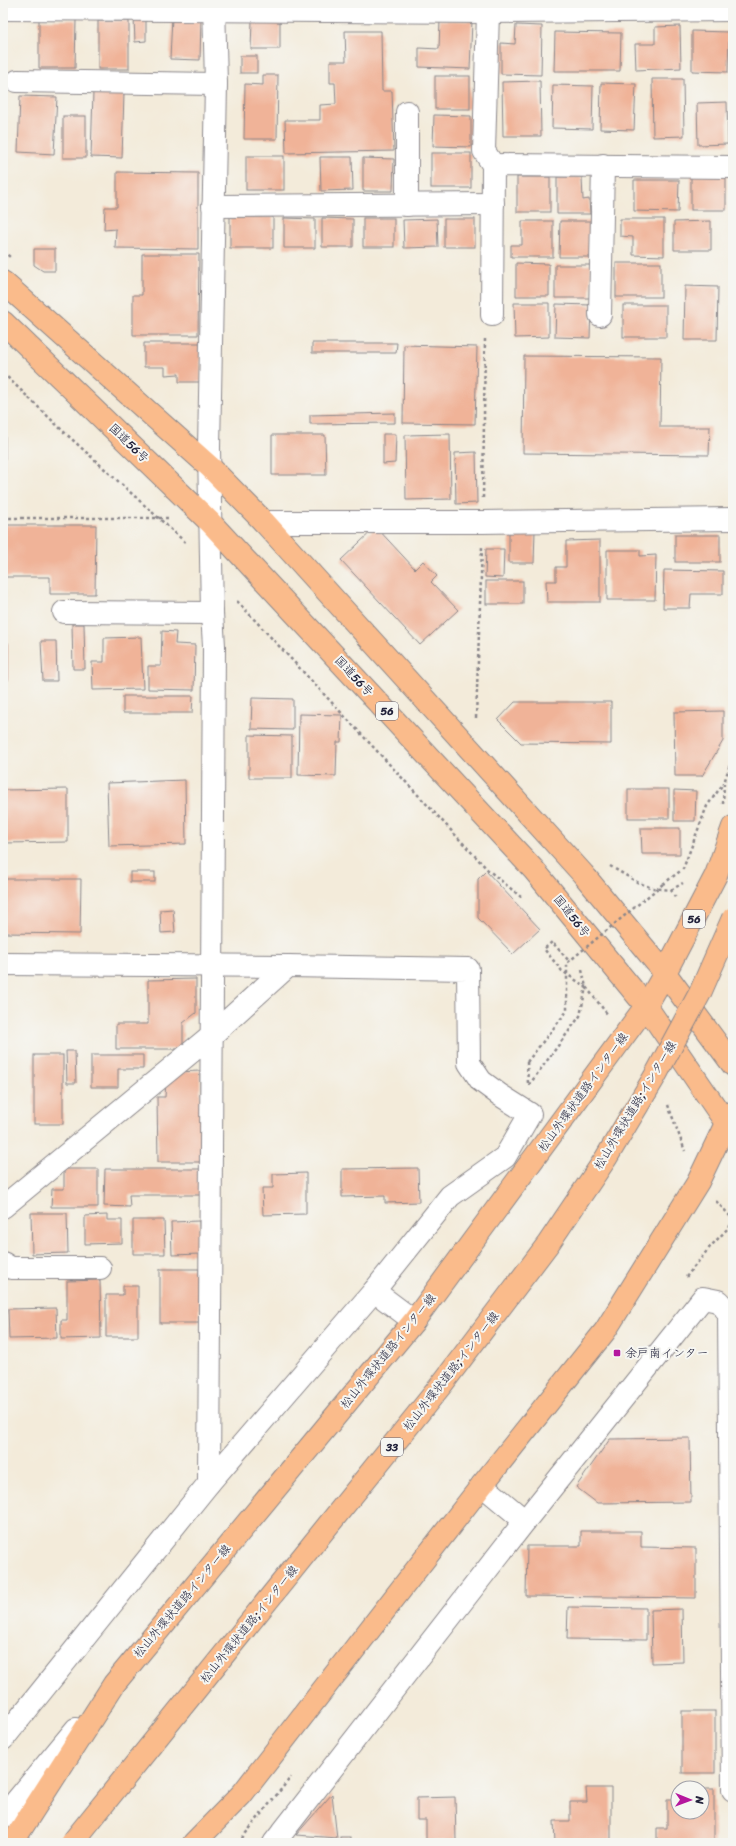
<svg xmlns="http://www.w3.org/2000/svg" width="736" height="1846" viewBox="0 0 736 1846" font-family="Sriracha,'Klee One',sans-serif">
<rect width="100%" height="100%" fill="#f6f6f2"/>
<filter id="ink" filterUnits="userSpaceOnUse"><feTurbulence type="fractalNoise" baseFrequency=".025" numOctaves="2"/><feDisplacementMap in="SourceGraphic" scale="8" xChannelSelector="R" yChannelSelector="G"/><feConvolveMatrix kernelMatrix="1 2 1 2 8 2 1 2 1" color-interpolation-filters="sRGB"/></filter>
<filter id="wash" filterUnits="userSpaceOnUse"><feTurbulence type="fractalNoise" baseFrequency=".012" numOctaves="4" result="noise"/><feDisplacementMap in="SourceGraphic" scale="16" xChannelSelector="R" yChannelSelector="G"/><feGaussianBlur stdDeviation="0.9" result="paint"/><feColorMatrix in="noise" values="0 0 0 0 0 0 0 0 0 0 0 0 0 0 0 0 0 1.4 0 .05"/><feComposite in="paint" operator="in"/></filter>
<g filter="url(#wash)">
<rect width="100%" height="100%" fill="#f3ebda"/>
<g id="blocks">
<!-- building -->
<g fill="#f0b398">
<path d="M172 17 201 18 200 60 170 59Z"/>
<path d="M134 18H146V41L135 42Z"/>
<path d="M39 20H76L75 68H39Z"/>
<path d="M440 20 472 21 470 69 419 67V48L439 49Z"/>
<rect x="98" y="21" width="31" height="48"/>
<path d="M252 21H280V49H251Z"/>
<path d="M516 25 542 26 541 75 501 74V43L515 44Z"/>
<path d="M680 26 681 68 636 70 635 44H655V27Z"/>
<path d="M345 31H381L382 91H392L394 151 286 153 285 120H320V105L336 104 335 83H330V61H346Z"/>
<path d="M692 31 729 32 728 72 692 71Z"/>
<path d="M555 32 621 33 620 71H554Z"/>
<rect x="240" y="56" width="17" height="17"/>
<path d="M263 75H278L277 139H244L245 84 263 85Z"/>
<rect x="435" y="76" width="35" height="33"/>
<path d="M652 79H683L684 136 653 137Z"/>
<path d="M540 81 541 136H503L502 82Z"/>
<path d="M601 83 636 84 634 130 600 129Z"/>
<path d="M553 85 593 86 592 129 552 128Z"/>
<path d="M93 92 124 93 122 158 91 157Z"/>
<path d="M20 96 57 97 54 154 18 152Z"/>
<path d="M727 102 728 144 698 145 697 103Z"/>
<path d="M434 115 471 116V147L433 146Z"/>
<rect x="63" y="116" width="23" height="42"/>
<rect x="431" y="153" width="40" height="35"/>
<rect x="246" y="156" width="38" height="34"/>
<path d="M320 157H352L353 190 321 191Z"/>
<path d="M363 158 394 159 393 191H363Z"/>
<path d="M117 172 198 173V249L115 248 116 229 104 230 105 207H117Z"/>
<rect x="691" y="175" width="35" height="35"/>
<rect x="517" y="177" width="33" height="35"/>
<path d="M557 177H582L583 200 589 199 590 214H557Z"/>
<path d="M634 180H679L678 212 634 211Z"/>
<rect x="230" y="217" width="43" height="31"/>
<path d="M284 218 315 219V248H284Z"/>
<path d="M322 218 353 219V247H322Z"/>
<rect x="363" y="218" width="31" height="29"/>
<path d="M437 219 438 247 404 248 403 220Z"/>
<rect x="444" y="219" width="31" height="28"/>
<path d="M620 219H664V256L633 255V237L620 236Z"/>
<path d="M522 221H553V257H511V245H522Z"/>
<path d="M560 221H591V257H559Z"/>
<path d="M711 221V250H674V222Z"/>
<path d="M34 249H55V271H43L34 265Z"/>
<path d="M142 254H199L198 335H133V295H142Z"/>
<path d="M516 263 549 264V296H516Z"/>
<rect x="616" y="263" width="45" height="34"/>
<path d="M555 265H591L590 298H555Z"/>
<path d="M685 286 718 287 717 340H684Z"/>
<path d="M514 303H549V337L515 338Z"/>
<path d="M556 304 591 305 590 338 555 337Z"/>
<rect x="623" y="305" width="43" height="32"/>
<path d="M144 343H200L201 382H179V374L165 375V367H144Z"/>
<path d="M312 343H397L396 353H312Z"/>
<path d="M404 345 477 347 475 424 403 423Z"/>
<path d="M524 356 661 357 660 427H710L709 455 523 453Z"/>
<path d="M395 413V423L310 424V415Z"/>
<rect x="3" y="430" width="2" height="74"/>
<path d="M383 434H396L395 463 383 464Z"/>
<path d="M450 434 451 499 406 500 405 435Z"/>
<path d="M272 435H325L326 475H272Z"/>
<path d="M476 452 477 503 456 504 455 453Z"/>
<path d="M4 525H96L95 594H50V577H4Z"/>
<path d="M376 527 415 569 423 561 437 576 431 582 458 610 420 645 341 560Z"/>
<path d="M509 531H535L534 563H509Z"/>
<rect x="675" y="535" width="45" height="27"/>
<path d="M600 540V602H547L546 581H556V567H566V541Z"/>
<path d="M486 549H504L503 578 485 577Z"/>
<path d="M607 550H640V556L656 555 655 600H607Z"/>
<path d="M664 570 723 571V594H691L690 608H663Z"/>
<rect x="486" y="581" width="37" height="23"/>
<path d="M72 624H84L85 669H73Z"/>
<path d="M162 631 176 632 175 644 195 645 194 690 148 689V666H161Z"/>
<path d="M141 637 143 689 93 690 92 662H104V638Z"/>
<path d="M41 641H56L57 681H43Z"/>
<rect x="3" y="643" width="5" height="37"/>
<path d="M123 696H193L192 713H123Z"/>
<path d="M252 698 293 699V730L251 729Z"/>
<path d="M515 702H611V744L521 743 498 720Z"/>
<path d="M723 711V741L702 776H675L674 712Z"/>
<path d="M299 714 342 715 341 742H337L336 776 298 775Z"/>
<path d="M249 735 292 736V778H249Z"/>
<path d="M185 780 186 844 109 846 107 783Z"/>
<path d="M68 789V842L3 843V790Z"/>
<rect x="628" y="789" width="41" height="29"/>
<path d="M674 790 696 791 695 821H674Z"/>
<path d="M641 828H680V854H642Z"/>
<path d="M486 871 540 929 513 954 478 918V879Z"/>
<rect x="130" y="872" width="25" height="10"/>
<path d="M3 879H81L80 934 3 933Z"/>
<path d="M173 909 175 932 161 933 160 910Z"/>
<path d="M196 979V1013L183 1023V1049H116V1024H148V980Z"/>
<path d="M66 1051H75L76 1083H67Z"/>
<rect x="34" y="1055" width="29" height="69"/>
<path d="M91 1055H143V1069H118V1087H91Z"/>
<path d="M200 1071 201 1162H158L157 1097H165L166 1081 177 1072Z"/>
<path d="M418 1168 419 1202 385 1203V1196L342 1197V1169Z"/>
<path d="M64 1169H98V1207H51L52 1189H64Z"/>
<path d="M105 1169H200V1195H129L130 1207 104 1206Z"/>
<path d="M306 1173V1214L263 1215 262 1188H273V1174Z"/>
<path d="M31 1213H67L68 1253 32 1254Z"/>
<path d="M107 1215V1220H122V1243L85 1244V1216Z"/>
<path d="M133 1220H164L165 1254H133Z"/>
<path d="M199 1221 200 1254 172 1255 171 1222Z"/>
<rect x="160" y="1269" width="39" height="54"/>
<path d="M100 1280 101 1338 61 1339V1320H67V1281Z"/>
<path d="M123 1286H138V1337H106V1295H123Z"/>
<path d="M56 1308 57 1338 9 1339 8 1309Z"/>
<path d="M690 1438 691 1502 597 1503 576 1487 610 1439Z"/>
<path d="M581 1531H641V1547L696 1548V1598L526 1596 527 1546H581Z"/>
<path d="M568 1607 646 1608V1640L567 1639Z"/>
<path d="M682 1609 683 1662 652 1663 651 1610Z"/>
<rect x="682" y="1711" width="33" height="62"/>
<path d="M586 1788H611V1843H555L554 1821H570V1802H587Z"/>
<path d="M702 1789H714V1843H657V1828H667V1799H678V1812H702Z"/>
<path d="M332 1794 337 1838 296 1835Z"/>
<path d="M455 1797 456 1841H426V1820H417V1798Z"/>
<rect x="340" y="1837" width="10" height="6"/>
</g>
</g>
</g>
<g filter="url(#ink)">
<use href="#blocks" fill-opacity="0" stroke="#8a868a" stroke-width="1"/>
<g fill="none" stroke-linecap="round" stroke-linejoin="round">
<defs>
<g id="minor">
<path d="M3 9 488 12 733 10"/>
<path d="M488 12 484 151 493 165"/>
<path d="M17 81 216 84"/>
<path d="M407 205V112"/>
<path d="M213 206 493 204"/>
<path d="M492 315 493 165 733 167"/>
<path d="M600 315 603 165"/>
<path d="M264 522H483L733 519"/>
<path d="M64 612 212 613"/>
<path d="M3 964 288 966 468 969 469 1063 481 1081 500 1095 530 1114 505 1157 450 1196 374 1291 209 1483 3 1739"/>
<path d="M3 1207 213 1034 288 966"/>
<path d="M3 1263 11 1268H100"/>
<path d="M374 1291 414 1321"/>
<path d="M209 1483 214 646 212 613 209 448 216 84 214 3"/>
<path d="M482 1485 525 1521"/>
<path d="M3 1817 76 1729"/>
<path d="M274 1843 525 1521 703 1298 718 1301 729 1313 733 1790"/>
</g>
<g id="highway">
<path d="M3 282 210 467 264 522 583 874 665 973 733 1065"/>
<path d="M3 322 210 522 534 870 646 1006 733 1133"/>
<path d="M12 1843 114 1684 414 1321 646 1006 665 973 716 875 733 827"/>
<path d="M194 1843 242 1794 482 1485 605 1331 698 1182 731 1113"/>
</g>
</defs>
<!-- minor casing -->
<use href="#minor" stroke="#8a868a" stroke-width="24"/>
<!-- highway casing -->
<use href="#highway" stroke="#8a868a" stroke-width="24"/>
<!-- path -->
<g stroke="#8a868a" stroke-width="2.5" stroke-dasharray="3 3" stroke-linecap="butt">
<path d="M3 251 10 257"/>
<path d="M3 373 64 432 186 543"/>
<path d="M483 498 485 339"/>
<path d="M3 518H170"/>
<path d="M237 601 488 870 521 897"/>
<path d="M476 718 482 547"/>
<path d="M723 804 724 783 733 755"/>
<path d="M610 866 637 882 652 888 671 890 676 898"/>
<path d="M663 884 683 869 707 806 723 784"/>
<path d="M671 890 683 883"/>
<path d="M582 970 586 987 608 1015"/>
<path d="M527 1062 528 1084"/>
<path d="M529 1085 580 1016 586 987 562 971 544 949 552 942 569 961"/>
<path d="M668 1105 685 1151"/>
<path d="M716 1201 733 1219"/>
<path d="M686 1277 710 1247 733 1223"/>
<path d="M238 1843 291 1777"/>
</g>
<!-- minor -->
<use href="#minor" stroke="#fff" stroke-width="22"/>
<!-- highway -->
<use href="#highway" stroke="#fabb8b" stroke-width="22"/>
<defs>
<path id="highway-bridge" d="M72 1843 442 1384 548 1244 606 1158 654 1078 700 993 733 918"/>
</defs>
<!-- highway-bridge casing -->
<use href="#highway-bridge" stroke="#8a868a" stroke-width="24" stroke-linecap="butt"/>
<!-- path-bridge -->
<path stroke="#8a868a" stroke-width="2.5" stroke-dasharray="3 3" stroke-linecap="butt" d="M527 1062 567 1011V963L663 884"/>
<!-- highway-bridge -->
<use href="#highway-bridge" stroke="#fabb8b" stroke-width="22"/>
</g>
</g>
<!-- markers -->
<rect fill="#b5179e" stroke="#f6f6f2" stroke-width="1.5" x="613" y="1349" width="8" height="8" rx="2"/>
<g text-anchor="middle" stroke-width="4" stroke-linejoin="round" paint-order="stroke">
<!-- shield labels -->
<g fill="#f6f6f2" stroke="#626272" stroke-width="1">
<rect x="376" y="702" width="22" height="18" rx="3"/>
<rect x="683" y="910" width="22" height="18" rx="3"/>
<rect x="381" y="1438" width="22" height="18" rx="3"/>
</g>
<g font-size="11" font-weight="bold" fill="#22223b">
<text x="387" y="715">56</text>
<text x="694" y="923">56</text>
<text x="392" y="1451">33</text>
</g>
<!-- street labels -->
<g font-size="12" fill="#22223b" stroke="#f6f6f2">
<text transform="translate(129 443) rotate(44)" y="4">国道56号</text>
<text transform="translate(354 676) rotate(47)" y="4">国道56号</text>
<text transform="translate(572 916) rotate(51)" y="4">国道56号</text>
<text transform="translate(583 1092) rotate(-54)" y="4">松山外環状道路インター線</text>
<text transform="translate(635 1105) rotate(-59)" y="4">松山外環状道路;インター線</text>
<text transform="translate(388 1351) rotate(-51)" y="4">松山外環状道路インター線</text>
<text transform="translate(451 1371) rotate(-52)" y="4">松山外環状道路;インター線</text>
<text transform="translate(182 1601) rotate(-50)" y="4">松山外環状道路インター線</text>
<text transform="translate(249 1624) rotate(-51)" y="4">松山外環状道路;インター線</text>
</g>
<!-- poi labels -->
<g font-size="12" fill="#22223b" stroke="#f6f6f2" text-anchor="start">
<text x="625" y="1357">余戸南インター</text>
</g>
</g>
<!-- margin -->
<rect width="736" height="1846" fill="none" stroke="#f6f6f2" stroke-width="16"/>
<!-- north arrow -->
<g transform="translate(690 1800) rotate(91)"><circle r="19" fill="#f6f6f2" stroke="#a1a1a9"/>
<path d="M0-3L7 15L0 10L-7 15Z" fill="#b5179e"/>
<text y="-6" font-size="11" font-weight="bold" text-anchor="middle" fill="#22223b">N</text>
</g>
</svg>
